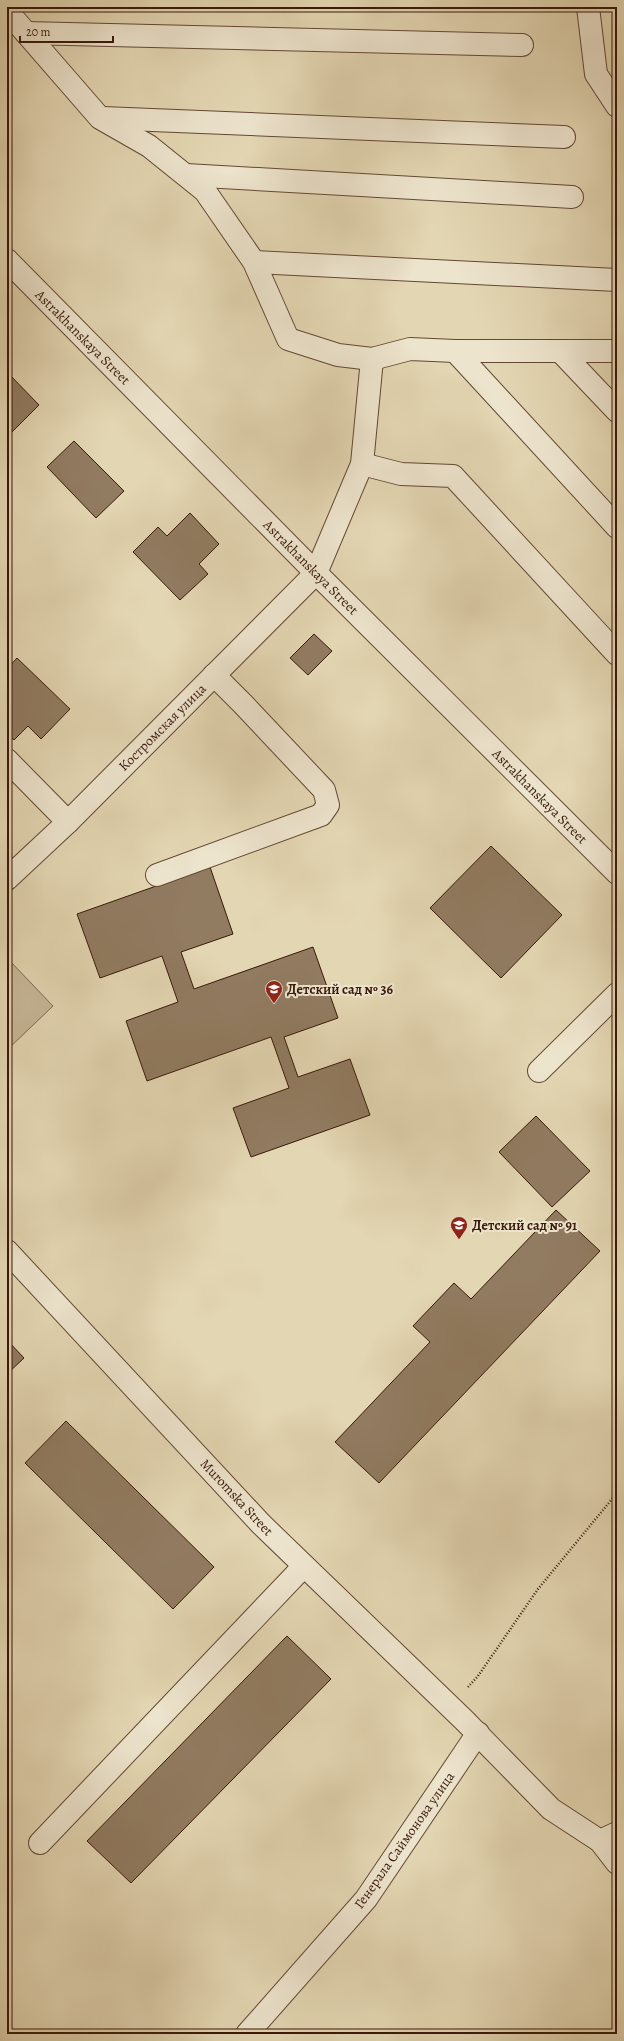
<svg xmlns="http://www.w3.org/2000/svg" width="624" height="2041" viewBox="0 0 624 2041" font-family="Alegreya,serif">
<rect width="100%" height="100%" fill="#e3d6b2"/>
<filter id="stains"><feTurbulence type="fractalNoise" baseFrequency=".005" numOctaves="4"/><feColorMatrix values="0 0 0 0 .2 0 0 0 0 .09 0 0 0 0 .02 0 0 0 .5 -.17"/></filter>
<radialGradient id="worn" r=".72"><stop offset=".6" stop-color="#630" stop-opacity="0"/><stop offset="1" stop-color="#630" stop-opacity=".3"/></radialGradient>
<!-- green -->
<path fill="#c6b695" stroke="#806850" d="M9 960 53 1006 7 1050V962Z"/>
<!-- building -->
<g fill="#917b61" stroke="#39190a">
<path d="M7 372 39 405 11 433 7 428Z"/>
<path d="M74 441 124 491 96 518 47 467Z"/>
<path d="M190 513 219 544 199 564 208 574 180 600 133 552 158 527 167 536Z"/>
<path d="M314 634 332 651 308 675 290 658Z"/>
<path d="M17 658 70 709 41 739 28 726 14 740 7 733V669Z"/>
<path d="M491 846 562 915 501 978 430 908Z"/>
<path d="M210 867 233 934 181 952 194 989 313 947 338 1018 284 1037 298 1077 350 1059 370 1115 251 1157 233 1108 289 1088 271 1037 147 1081 126 1021 178 1002 162 956 100 978 77 914Z"/>
<path d="M536 1116 590 1171 552 1207 499 1152Z"/>
<path d="M556 1210 600 1251 379 1483 335 1442 430 1342 413 1326 454 1283 471 1299Z"/>
<path d="M7 1340 24 1358 7 1374Z"/>
<path d="M66 1421 214 1567 173 1609 25 1463Z"/>
<path d="M287 1636 331 1679 131 1883 87 1841Z"/>
</g>
<g fill="none" stroke-linecap="round" stroke-linejoin="round">
<defs>
<g id="minor">
<path d="M588 7 596 74 617 106"/>
<path d="M7 11 100 118 149 146 205 191 254 262 288 339 338 355 372 359 410 349 455 351H617"/>
<path d="M26 33 522 45"/>
<path d="M103 118 564 137"/>
<path d="M186 175 572 197"/>
<path d="M7 260 316 573 617 873"/>
<path d="M254 262 617 280"/>
<path d="M455 351 617 527"/>
<path d="M560 351 617 411"/>
<path d="M362 464 401 474 453 476 617 654"/>
<path d="M7 760 68 822"/>
<path d="M157 875 321 815 328 805 324 790 243 704 214 675"/>
<path d="M7 879 68 822 316 573 362 464 372 359"/>
<path d="M539 1071 617 994"/>
<path d="M7 1251 261 1524 465 1721 551 1809 600 1841 617 1863"/>
<path d="M600 1841 617 1833"/>
<path d="M40 1843 304 1566"/>
<path d="M247 2034 366 1899 478 1733"/>
</g>
</defs>
<!-- minor casing -->
<use href="#minor" stroke="#644834" stroke-width="24"/>
<!-- path -->
<path stroke="#39190a" stroke-width="2.5" stroke-dasharray="1 2" stroke-linecap="butt" d="M468 1687 478 1676 538 1589 617 1493"/>
<!-- minor -->
<use href="#minor" stroke="#ede4cd" stroke-width="22"/>
</g>
<!-- icons -->
<defs>
<symbol id="school-pin" viewBox="-11 -11 22 30"><path d="M0 17L-7.5 6A9.5 9.5 0 1 1 7.5 6Z" fill="#8f2418" stroke="#ede4cd"/><path d="M0-5L7-2L0 1L-7-2ZM-4 1L0 2.5L4 1V4Q0 6-4 4Z" fill="#fff"/></symbol>
</defs>
<g fill-rule="evenodd">
<use href="#school-pin" x="264" y="979" width="20" height="27"/>
<use href="#school-pin" x="449" y="1215" width="20" height="27"/>
</g>
<g text-anchor="middle" stroke-width="4" stroke-linejoin="round" paint-order="stroke">
<!-- street labels -->
<g font-size="14" fill="#39190a" stroke="#ede4cd">
<text transform="translate(83 337) rotate(45)" y="5">Astrakhanskaya Street</text>
<text transform="translate(311 567) rotate(45)" y="5">Astrakhanskaya Street</text>
<text transform="translate(162 727) rotate(-45)" y="5">Костромская улица</text>
<text transform="translate(540 796) rotate(45)" y="5">Astrakhanskaya Street</text>
<text transform="translate(237 1497) rotate(47)" y="5">Muromska Street</text>
<text transform="translate(404 1840) rotate(-55)" y="5">Генерала Саймонова улица</text>
</g>
<!-- poi labels -->
<g font-size="14" font-weight="bold" fill="#39190a" stroke="#ede4cd" text-anchor="start">
<text x="287" y="994">Детский сад № 36</text>
<text x="472" y="1230">Детский сад № 91</text>
</g>
</g>
<!-- margin -->
<rect width="624" height="2041" fill="none" stroke="#e3d6b2" stroke-width="24"/>
<rect x="8" y="8" width="608" height="2025" fill="none" stroke="#39190a" stroke-width="2"/>
<rect x="12" y="12" width="600" height="2017" fill="none" stroke="#39190a"/>
<!-- scale -->
<path d="M20 36v6h93v-6" fill="none" stroke="#39190a" stroke-width="2"/>
<text x="26" y="36" font-size="12" fill="#39190a" stroke="#ede4cd" stroke-width="3" paint-order="stroke">20 m</text>
<rect width="100%" height="100%" filter="url(#stains)"/>
<rect width="100%" height="100%" fill="url(#worn)"/>
</svg>
